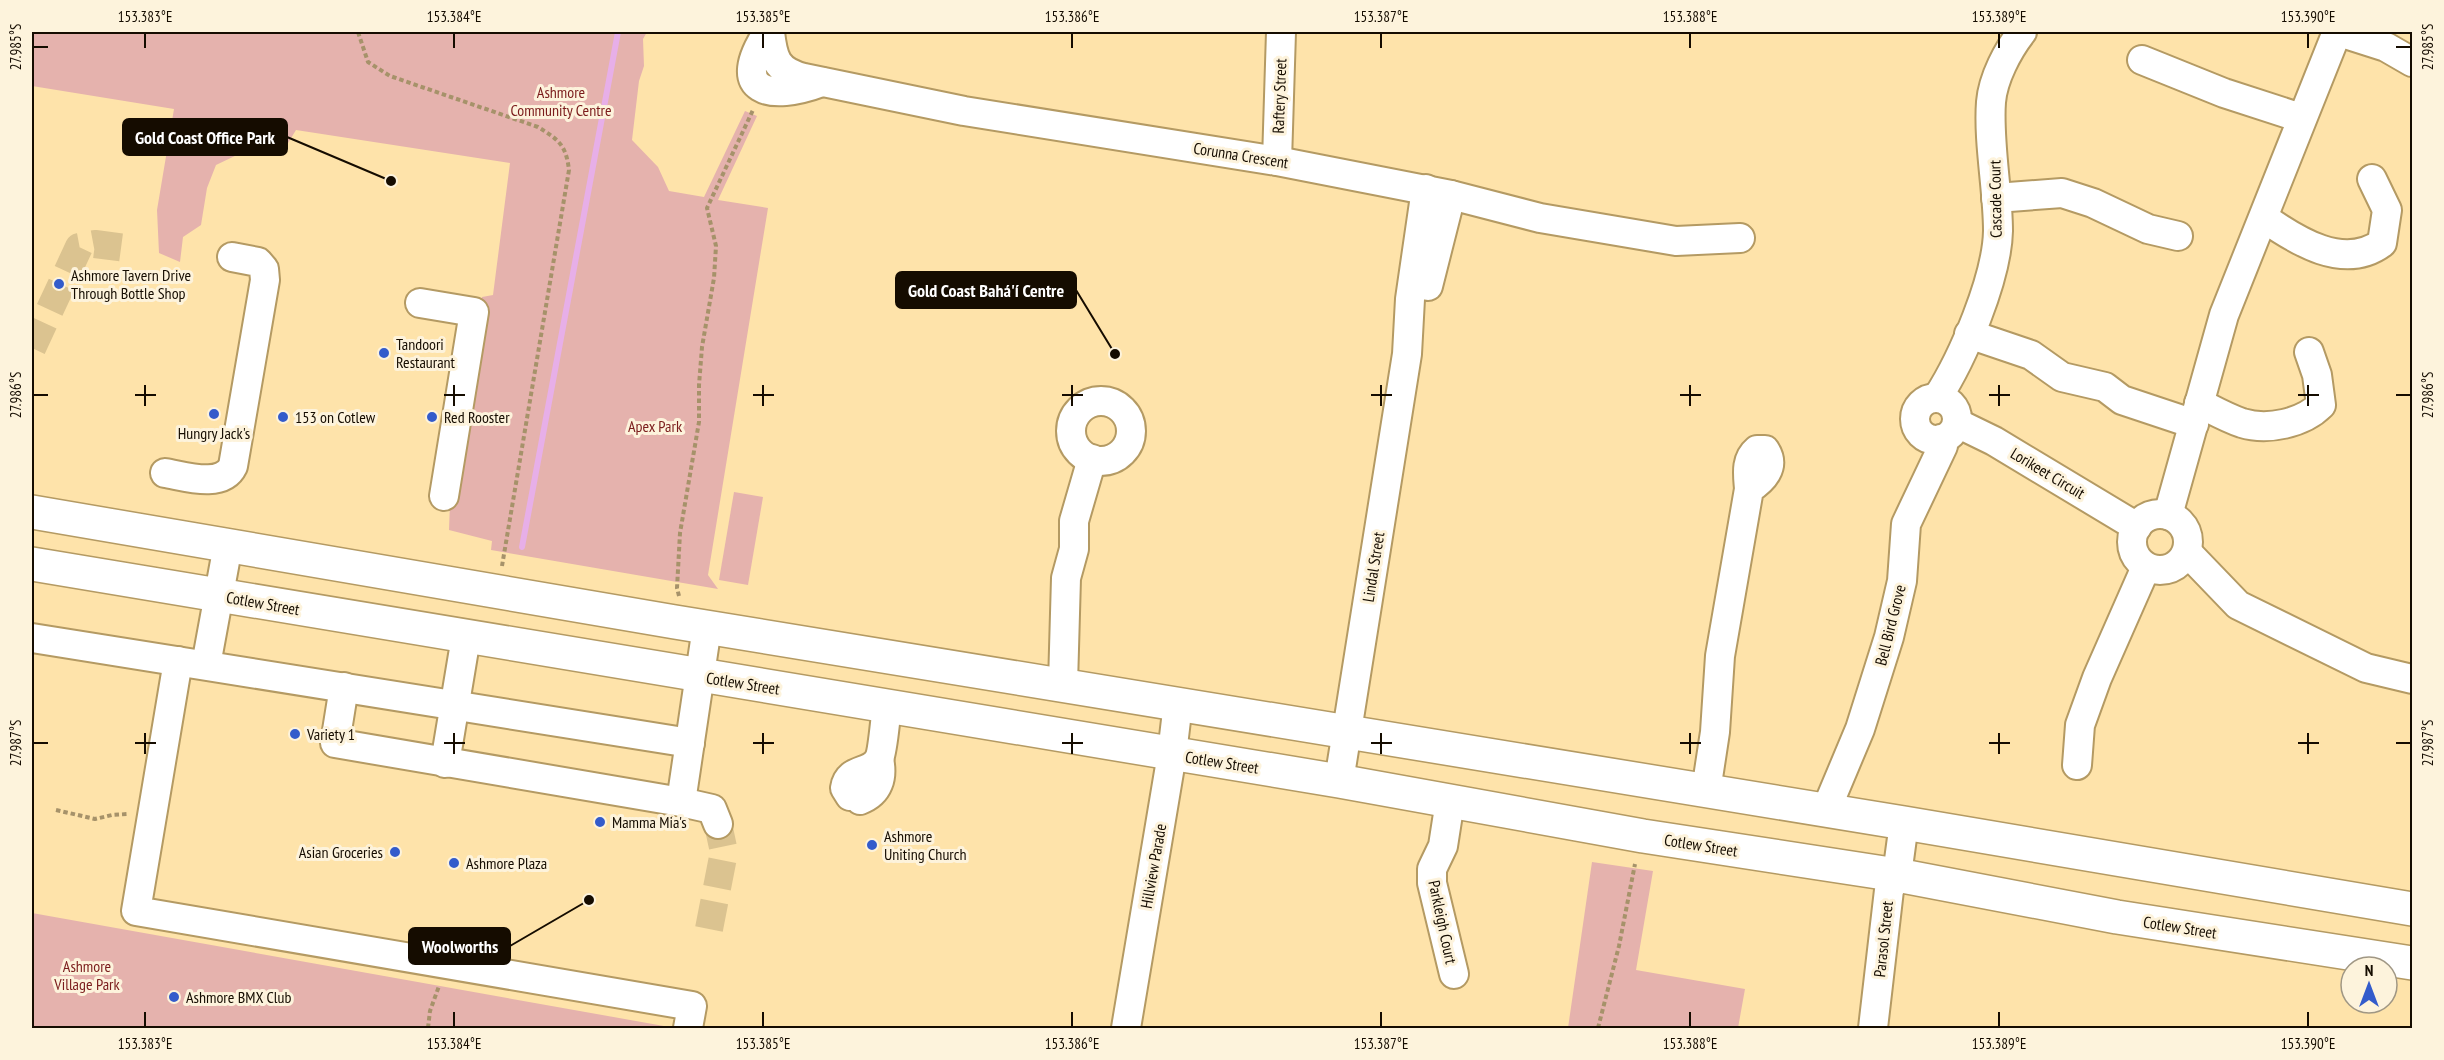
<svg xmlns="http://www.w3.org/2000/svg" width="2444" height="1060" viewBox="0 0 2444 1060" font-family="'PT Sans Narrow',sans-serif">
<rect width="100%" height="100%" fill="#fee3aa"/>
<!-- green -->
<g fill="#e5b2ad">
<path d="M32 32H647L643 39 644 66 639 81 632 140 658 167 669 191 704 197 745 111 757 116 718 200 768 208 708 575 718 589 491 550 492 541 449 530 451 476 482 297 493 295 510 163 296 130 285 148 239 154 216 165 207 188 201 225 183 237 180 262 159 253 157 210 174 109 32 86Z"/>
<path d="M734 492 763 497 748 585 719 580Z"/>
<path d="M1592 862 1653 871 1636 970 1745 989 1738 1028H1568Z"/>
<path d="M32 913 675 1028H32Z"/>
</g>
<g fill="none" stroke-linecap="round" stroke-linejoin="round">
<!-- stream -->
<path stroke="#e7afe8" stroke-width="6" d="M522 547 618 32"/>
<!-- minor-tunnel -->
<g stroke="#dbc390" stroke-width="28" stroke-dasharray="28 14" stroke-linecap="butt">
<path d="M32 348 79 247 95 244 125 248"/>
<path d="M709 929 724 852 718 824"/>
</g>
<defs>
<g id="minor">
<path d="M768 32C728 92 769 102 822 82"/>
<path d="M770 32C773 58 776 71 804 78L964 111 1277 161 1451 195 1540 218 1676 241 1740 238"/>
<path d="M2339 32 2386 47 2412 62"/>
<path d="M2142 60 2224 93 2301 118"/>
<path d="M1277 161 1281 32"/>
<path d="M1996 198 2062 193 2093 203 2148 229 2178 236"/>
<path d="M2264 218C2297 241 2344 271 2382 243L2387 210 2372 179"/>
<path d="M1428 286 1451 195"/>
<path d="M420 303 474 312 444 496"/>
<path d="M1969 334 2031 355 2062 377 2105 387 2122 400 2194 424"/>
<circle cx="1936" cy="419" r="21"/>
<path d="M1937 398C1963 358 1997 278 1998 231 1998 190 1988 142 1991 102 1993 78 2008 50 2022 32"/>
<circle cx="1101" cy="431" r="30"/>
<path d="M2199 403C2213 410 2227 418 2242 423 2268 431 2303 423 2321 405L2317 375 2309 352"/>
<path d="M1957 423 1994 441 2137 527"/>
<path d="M165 473C184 476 222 489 233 466L265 280 264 269 258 262 232 257"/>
<circle cx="2160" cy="542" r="28"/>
<path d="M2168 515 2224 315 2337 32"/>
<path d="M2187 552 2238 605 2366 668 2412 679"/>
<path d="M32 638 690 743"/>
<path d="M178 661 136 911 692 1006 688 1028"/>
<path d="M206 665 228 545"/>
<path d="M1063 684 1066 578 1074 549V521L1092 459"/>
<path d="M344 687 335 743 681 802 712 809 718 824"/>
<path d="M445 763 466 637"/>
<path d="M2077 765 2080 725 2097 678 2146 567"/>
<path d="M1339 781 1407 354 1410 299 1426 189"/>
<path d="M1706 791 1715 732 1720 656 1749 489C1748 475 1745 460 1757 450H1765C1776 467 1763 480 1749 489"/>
<path d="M850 796 845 788C848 767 870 775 879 759 883 751 885 719 887 707"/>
<path d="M860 800C879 793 883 777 879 759"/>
<path d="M1450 801 1443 846 1432 869V883L1454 974"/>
<path d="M681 802 707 627"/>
<path d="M1826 810 1860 729 1889 637 1902 581 1906 524 1943 446 1941 439"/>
<path d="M1126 1028 1172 754 1178 703"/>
<path d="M1873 1028 1889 890 1897 875 1904 823"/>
</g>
<g id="major">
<path d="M32 512 675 622 1904 823 2412 909"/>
<path d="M32 564 1339 781 1643 836 1897 875 2117 917 2412 963"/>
</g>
</defs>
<!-- minor casing -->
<use href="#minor" stroke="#b49a63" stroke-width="32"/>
<!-- major casing -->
<use href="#major" stroke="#b49a63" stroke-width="36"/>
<!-- path -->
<g stroke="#a6926a" stroke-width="4" stroke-dasharray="4.5 3" stroke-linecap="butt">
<path d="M358 32 368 62 390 76 538 127C559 140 566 145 569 170L502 566"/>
<path d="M679 596 677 588 680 533 699 422V385L702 347 714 278 716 246 707 208 753 110"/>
<path d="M56 810 95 819 112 815 128 814"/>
<path d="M428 1028 430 1011 439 986"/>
<path d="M1598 1028 1619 946 1635 864"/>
</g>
<!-- minor -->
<use href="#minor" stroke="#fff" stroke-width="28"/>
<!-- major -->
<use href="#major" stroke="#fff" stroke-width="33"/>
</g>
<!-- ticks -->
<path fill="none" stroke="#150c00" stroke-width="2" d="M145 33V48M454 33V48M763 33V48M1072 33V48M1381 33V48M1690 33V48M1999 33V48M2308 33V48M33 47H48M2396 47H2411M145 385V406M454 385V406M763 385V406M1072 385V406M1381 385V406M1690 385V406M1999 385V406M2308 385V406M33 395H48M135 395H156M444 395H465M753 395H774M1062 395H1083M1371 395H1392M1680 395H1701M1989 395H2010M2298 395H2319M2396 395H2411M145 733V754M454 733V754M763 733V754M1072 733V754M1381 733V754M1690 733V754M1999 733V754M2308 733V754M33 743H48M135 743H156M444 743H465M753 743H774M1062 743H1083M1371 743H1392M1680 743H1701M1989 743H2010M2298 743H2319M2396 743H2411M145 1012V1027M454 1012V1027M763 1012V1027M1072 1012V1027M1381 1012V1027M1690 1012V1027M1999 1012V1027M2308 1012V1027"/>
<!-- markers -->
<g fill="#335bcb" stroke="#fdf3dc" stroke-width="2">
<circle cx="59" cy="284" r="6"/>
<circle cx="384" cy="353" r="6"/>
<circle cx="214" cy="414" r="6"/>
<circle cx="283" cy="417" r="6"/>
<circle cx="432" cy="417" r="6"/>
<circle cx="295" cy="734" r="6"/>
<circle cx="600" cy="822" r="6"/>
<circle cx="872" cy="845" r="6"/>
<circle cx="395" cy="852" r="6"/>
<circle cx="454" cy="863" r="6"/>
<circle cx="174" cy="997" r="6"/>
</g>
<g text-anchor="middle" stroke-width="6" stroke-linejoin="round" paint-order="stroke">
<!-- park labels -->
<g font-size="16" fill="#7b1c1c" stroke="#fdf3dc">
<text x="561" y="98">Ashmore<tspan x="561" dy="18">Community Centre</tspan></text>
<text x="655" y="432">Apex Park</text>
<text x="87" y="972">Ashmore<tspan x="87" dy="18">Village Park</tspan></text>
</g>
<!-- street labels -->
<g font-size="16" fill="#150c00" stroke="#fdf3dc">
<text transform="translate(1279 96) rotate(-88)" y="6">Raftery Street</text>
<text transform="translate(1241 155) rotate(9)" y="6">Corunna Crescent</text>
<text transform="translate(1995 199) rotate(-91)" y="6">Cascade Court</text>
<text transform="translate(2048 473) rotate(31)" y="6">Lorikeet Circuit</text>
<text transform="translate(1373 567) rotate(-81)" y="6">Lindal Street</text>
<text transform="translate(263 603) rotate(10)" y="6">Cotlew Street</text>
<text transform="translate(1890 625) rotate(-76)" y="6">Bell Bird Grove</text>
<text transform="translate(743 683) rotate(9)" y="6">Cotlew Street</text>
<text transform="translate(1222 762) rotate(9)" y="6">Cotlew Street</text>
<text transform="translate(1701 845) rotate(9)" y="6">Cotlew Street</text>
<text transform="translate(1153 866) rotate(-80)" y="6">Hillview Parade</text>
<text transform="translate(1443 922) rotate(78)" y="6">Parkleigh Court</text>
<text transform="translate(2180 927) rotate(9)" y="6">Cotlew Street</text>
<text transform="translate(1883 939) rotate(-84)" y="6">Parasol Street</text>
</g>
<!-- poi labels -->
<g font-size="16" fill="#150c00" stroke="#fdf3dc" text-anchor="start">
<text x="71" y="281">Ashmore Tavern Drive<tspan x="71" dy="18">Through Bottle Shop</tspan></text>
<text x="396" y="350">Tandoori<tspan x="396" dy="18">Restaurant</tspan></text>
<text x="295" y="423">153 on Cotlew</text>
<text x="444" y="423">Red Rooster</text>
<text x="214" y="439" text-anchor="middle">Hungry Jack's</text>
<text x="307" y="740">Variety 1</text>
<text x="612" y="828">Mamma Mia's</text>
<text x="884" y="842">Ashmore<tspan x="884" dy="18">Uniting Church</tspan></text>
<text x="383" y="858" text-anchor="end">Asian Groceries</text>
<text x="466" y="869">Ashmore Plaza</text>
<text x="186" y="1003">Ashmore BMX Club</text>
</g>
</g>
<!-- callouts -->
<path fill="none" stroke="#150c00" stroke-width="2" d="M391 181L287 137M1115 354L1076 290M589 900L510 946"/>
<g fill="#150c00" stroke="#fdf3dc" stroke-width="2">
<circle cx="391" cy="181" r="6"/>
<circle cx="1115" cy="354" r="6"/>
<circle cx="589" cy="900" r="6"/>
</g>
<g fill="#150c00" stroke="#150c00" stroke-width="2">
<rect x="123" y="119" width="164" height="36" rx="6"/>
<rect x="896" y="272" width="180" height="36" rx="6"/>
<rect x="409" y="928" width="101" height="36" rx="6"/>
</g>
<g font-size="18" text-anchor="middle" font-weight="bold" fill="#fff">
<text x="205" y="144">Gold Coast Office Park</text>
<text x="986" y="297">Gold Coast Bahá'í Centre</text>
<text x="460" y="953">Woolworths</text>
</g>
<!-- border -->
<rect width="2444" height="1060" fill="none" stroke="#fdf3dc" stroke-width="66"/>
<!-- north arrow -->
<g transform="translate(2369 985)"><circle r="28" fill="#fdf3dc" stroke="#a09784" stroke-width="1.5"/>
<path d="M0-4.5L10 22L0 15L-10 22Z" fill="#335bcb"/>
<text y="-9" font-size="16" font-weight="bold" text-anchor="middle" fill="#150c00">N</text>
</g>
<rect x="33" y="33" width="2378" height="994" fill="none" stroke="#150c00" stroke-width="2"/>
<g font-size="15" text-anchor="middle" fill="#150c00">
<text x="145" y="22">153.383°E</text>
<text x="454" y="22">153.384°E</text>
<text x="763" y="22">153.385°E</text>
<text x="1072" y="22">153.386°E</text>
<text x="1381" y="22">153.387°E</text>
<text x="1690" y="22">153.388°E</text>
<text x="1999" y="22">153.389°E</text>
<text x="2308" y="22">153.390°E</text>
<text transform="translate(16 47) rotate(-90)" y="5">27.985°S</text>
<text transform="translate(2428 47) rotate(-90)" y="5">27.985°S</text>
<text transform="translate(16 395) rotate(-90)" y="5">27.986°S</text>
<text transform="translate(2428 395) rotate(-90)" y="5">27.986°S</text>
<text transform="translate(16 743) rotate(-90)" y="5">27.987°S</text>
<text transform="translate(2428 743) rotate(-90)" y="5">27.987°S</text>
<text x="145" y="1049">153.383°E</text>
<text x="454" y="1049">153.384°E</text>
<text x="763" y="1049">153.385°E</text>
<text x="1072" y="1049">153.386°E</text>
<text x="1381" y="1049">153.387°E</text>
<text x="1690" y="1049">153.388°E</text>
<text x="1999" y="1049">153.389°E</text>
<text x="2308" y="1049">153.390°E</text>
</g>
</svg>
